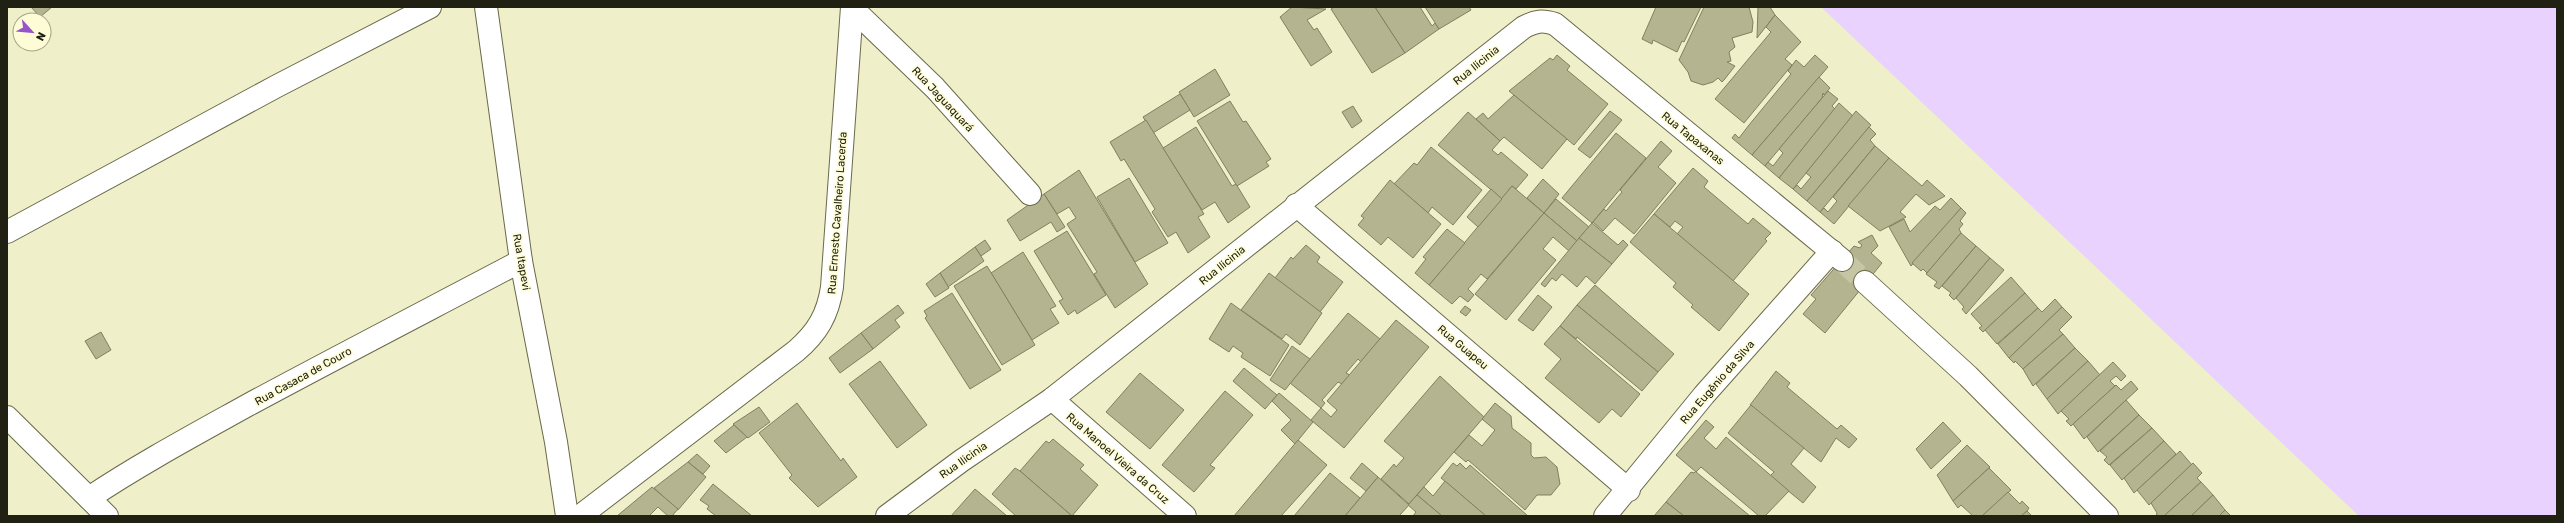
<svg xmlns="http://www.w3.org/2000/svg" width="2564" height="523" viewBox="0 0 2564 523" font-family="Rubik,sans-serif">
<rect width="100%" height="100%" fill="#efefca"/>
<!-- green -->
<path fill="#e9d3fe" d="M1821 7H2557V516H2359Z"/>
<!-- building -->
<g fill="#b5b491" stroke="#81805f">
<path d="M31 7H52L40 17Z"/>
<path d="M1292 7 1326 9 1307 20 1314 30 1317 28 1332 52 1311 66 1280 17Z"/>
<path d="M1334 7H1375L1405 53 1372 73 1331 9Z"/>
<path d="M1375 7H1420L1432 26 1435 23 1439 29 1405 53Z"/>
<path d="M1425 7H1469L1471 10 1439 29Z"/>
<path d="M1656 7H1701L1684 42 1682 41 1677 52 1653 40 1652 44 1642 39Z"/>
<path d="M1704 7H1749L1753 22 1752 32 1732 38 1735 47 1729 52 1731 61 1727 62 1735 66 1724 80 1722 82 1718 78 1713 82 1703 85 1691 81 1688 72 1679 60Z"/>
<path d="M1758 7H1770L1775 15 1757 38Z"/>
<path d="M1775 15 1801 42 1785 59 1792 65 1744 123 1715 99 1771 32 1766 27Z"/>
<path d="M1557 55 1570 66 1567 70 1608 104 1574 145 1509 91 1550 58 1553 60Z"/>
<path d="M1815 55 1828 67 1752 155 1732 138 1735 134 1739 138 1749 125 1791 74 1788 71 1796 60 1804 67Z"/>
<path d="M1215 69 1230 95 1194 117 1179 92Z"/>
<path d="M1819 77 1830 88 1824 95 1823 93 1822 98 1765 166 1752 155Z"/>
<path d="M1828 91 1838 99 1832 106 1835 109 1779 178 1765 166 1768 162 1773 166 1783 153 1779 149Z"/>
<path d="M1180 94 1190 110 1153 133 1143 117Z"/>
<path d="M1514 95 1567 139 1542 169 1504 137 1500 141 1476 119 1483 113 1488 119Z"/>
<path d="M1230 101 1243 122 1246 121 1271 159 1266 162 1269 166 1237 186 1197 121Z"/>
<path d="M1839 103 1853 116 1793 189 1779 178Z"/>
<path d="M1353 106 1362 121 1352 128 1342 112Z"/>
<path d="M1610 111 1622 120 1590 158 1578 149Z"/>
<path d="M1856 111 1871 125 1807 201 1793 189 1797 185 1801 189 1811 177 1806 173Z"/>
<path d="M1468 112 1500 141 1492 150 1498 155 1501 152 1528 175 1516 189 1512 186 1502 199 1438 145Z"/>
<path d="M1146 120 1204 214 1198 217 1210 237 1188 253 1176 232 1168 237 1152 212 1155 209 1124 159 1121 161 1110 142Z"/>
<path d="M1196 127 1232 186 1236 184 1250 207 1228 223 1215 202 1202 210 1163 148Z"/>
<path d="M1869 127 1876 134 1870 140 1875 146 1820 212 1807 201Z"/>
<path d="M1616 133 1646 158 1592 223 1562 198Z"/>
<path d="M1661 141 1672 151 1658 167 1676 183 1634 234 1615 218 1603 231 1593 222 1604 209 1606 211 1622 192 1620 190Z"/>
<path d="M1875 146 1889 158 1834 224 1820 212 1824 208 1828 212 1837 201 1833 197Z"/>
<path d="M1431 147 1482 190 1453 225 1432 207 1428 213 1394 184 1414 163 1417 165Z"/>
<path d="M1889 158 1922 186 1927 180 1945 196 1929 205 1916 194 1900 212 1906 217 1880 231 1848 206Z"/>
<path d="M1693 168 1708 181 1704 187 1748 224 1753 218 1771 233 1765 239 1767 241 1733 281 1677 234 1683 227 1675 221 1670 227 1654 214Z"/>
<path d="M1079 170 1148 284 1115 308 1094 274 1097 272 1067 224 1076 218 1069 207 1057 214 1044 194Z"/>
<path d="M1129 178 1168 243 1135 262 1097 197Z"/>
<path d="M1543 179 1559 194 1544 213 1527 198Z"/>
<path d="M1390 180 1441 224 1413 258 1388 237 1381 245 1358 225 1364 218 1361 216Z"/>
<path d="M1512 186 1544 213 1487 279 1481 274 1468 289 1474 295 1468 302 1460 296 1452 304 1429 285Z"/>
<path d="M1491 189 1502 199 1478 227 1467 217Z"/>
<path d="M1044 194 1065 227 1057 232 1051 222 1020 241 1007 220Z"/>
<path d="M1951 198 1961 208 1911 266 1889 227 1904 219 1910 232 1935 206 1940 210Z"/>
<path d="M1556 199 1589 227 1577 241 1544 213Z"/>
<path d="M1961 208 1966 213 1960 221 1963 224 1959 229 1961 233 1927 273 1923 269 1921 271 1912 263Z"/>
<path d="M1544 213 1577 241 1569 251 1553 237 1543 249 1556 260 1506 320 1475 294Z"/>
<path d="M1654 214 1749 294 1719 331 1691 307 1693 305 1673 287 1676 283 1630 242Z"/>
<path d="M1592 223 1618 245 1623 240 1628 245 1612 264 1579 238Z"/>
<path d="M1447 229 1465 243 1429 285 1415 273 1426 259 1423 257Z"/>
<path d="M1067 231 1106 295 1077 314 1075 310 1068 315 1059 301 1063 299 1034 251Z"/>
<path d="M1961 233 1976 246 1939 289 1934 286 1937 282 1926 274Z"/>
<path d="M1872 235 1878 246 1871 253 1882 263 1825 333 1803 314 1816 299 1811 295 1854 246 1860 248 1862 245 1858 242Z"/>
<path d="M1579 238 1612 264 1595 284 1586 276 1577 287 1562 274 1556 281 1552 278 1545 287 1541 284Z"/>
<path d="M985 240 991 249 981 256 975 247Z"/>
<path d="M1306 245 1320 257 1317 262 1343 282 1320 312 1275 278 1291 257 1293 259Z"/>
<path d="M1976 246 1990 258 1954 300 1949 295 1951 293 1942 286Z"/>
<path d="M975 247 984 261 948 287 940 273Z"/>
<path d="M1023 252 1056 306 1050 309 1059 323 1032 340 991 273Z"/>
<path d="M1990 258 2004 270 1966 314 1962 309 1964 307 1956 298Z"/>
<path d="M987 266 1035 345 1002 365 954 286Z"/>
<path d="M940 273 949 288 935 297 926 284Z"/>
<path d="M1269 273 1322 313 1300 345 1286 334 1282 339 1241 310Z"/>
<path d="M2011 277 2025 293 1983 332 1979 328 1982 326 1971 314Z"/>
<path d="M1595 285 1674 354 1658 372 1577 305Z"/>
<path d="M952 293 1001 370 970 389 925 318 927 316 924 311Z"/>
<path d="M2025 293 2038 308 1997 344 1985 330Z"/>
<path d="M1538 295 1552 307 1533 331 1518 320Z"/>
<path d="M2055 299 2062 307 2009 358 1998 344 2038 308 2042 312Z"/>
<path d="M1231 303 1289 345 1270 376 1241 357 1243 353 1233 346 1229 352 1209 339Z"/>
<path d="M898 305 904 313 895 320 900 327 873 349 861 333Z"/>
<path d="M1577 305 1658 372 1642 391 1577 337 1576 339 1560 326Z"/>
<path d="M1465 306 1471 310 1466 316 1460 312Z"/>
<path d="M2062 307 2072 317 2059 330 2063 334 2023 369 2015 361 2014 363 2009 358Z"/>
<path d="M1348 313 1380 339 1361 362 1358 359 1346 373 1350 375 1342 384 1338 382 1322 400 1325 403 1321 408 1290 383Z"/>
<path d="M1396 320 1429 347 1344 448 1311 420 1321 408 1331 417 1337 410 1327 401Z"/>
<path d="M1560 326 1640 394 1621 417 1612 409 1599 423 1545 378 1561 359 1544 344Z"/>
<path d="M101 332 111 350 96 359 85 341Z"/>
<path d="M861 333 873 349 840 373 829 358Z"/>
<path d="M2063 334 2075 348 2033 386 2023 369Z"/>
<path d="M1292 346 1310 359 1285 390 1270 380Z"/>
<path d="M2075 348 2088 361 2047 399 2036 384Z"/>
<path d="M880 361 927 425 897 448 849 384Z"/>
<path d="M2088 361 2100 375 2058 414 2047 399Z"/>
<path d="M2113 362 2126 376 2121 381 2116 376 2110 381 2115 386 2071 426 2066 421 2069 419 2061 411Z"/>
<path d="M1244 368 1277 395 1265 409 1233 381Z"/>
<path d="M1776 371 1790 383 1787 387 1837 429 1841 425 1857 439 1849 448 1836 438 1821 462 1750 405Z"/>
<path d="M1140 373 1184 410 1150 449 1106 412Z"/>
<path d="M1440 376 1484 417 1409 504 1381 479 1394 464 1396 467 1404 458 1384 441Z"/>
<path d="M2131 381 2138 389 2084 439 2073 424 2116 385 2121 390Z"/>
<path d="M1225 391 1253 415 1210 465 1215 468 1194 492 1162 465Z"/>
<path d="M1279 393 1313 422 1295 444 1281 430 1291 420 1272 401Z"/>
<path d="M2126 400 2139 415 2098 452 2087 437Z"/>
<path d="M797 403 841 461 843 458 857 477 818 507 789 478 792 475 759 433Z"/>
<path d="M1495 403 1511 416 1512 428 1531 443V455L1534 458 1546 457 1557 467 1560 484 1551 495H1537L1525 510 1468 460 1466 462 1454 452 1469 435 1482 446 1495 430 1482 419Z"/>
<path d="M1751 405 1804 448 1791 464 1816 487 1803 503 1770 476 1774 472 1728 433Z"/>
<path d="M759 407 770 422 748 438 733 424Z"/>
<path d="M2139 415 2152 428 2109 465 2104 460 2107 457 2100 451Z"/>
<path d="M1706 420 1714 427 1704 438 1716 449 1726 437 1789 491 1765 516H1759L1701 467 1696 472 1676 455Z"/>
<path d="M1943 422 1961 441 1931 469 1916 449Z"/>
<path d="M734 425 747 437 726 453 714 441Z"/>
<path d="M2152 428 2164 441 2122 480 2110 465Z"/>
<path d="M1053 439 1084 465 1080 469 1098 485 1072 516 1020 471 1046 441 1049 443Z"/>
<path d="M1298 440 1327 465 1281 516H1234Z"/>
<path d="M2164 441 2176 454 2134 493 2124 478Z"/>
<path d="M1967 445 1990 467 1953 501 1937 475Z"/>
<path d="M2180 451 2192 465 2149 505 2137 490Z"/>
<path d="M697 454 710 466 703 474 688 462Z"/>
<path d="M688 462 706 477 678 510 654 488Z"/>
<path d="M1362 463 1378 477 1366 491 1350 478Z"/>
<path d="M1453 463 1457 466 1460 463 1466 469 1470 465 1528 516H1486L1441 478Z"/>
<path d="M2193 463 2202 473 2197 478 2201 482 2164 516H2156L2157 513 2151 503Z"/>
<path d="M1015 468 1020 471 1072 516H1016L992 494Z"/>
<path d="M1989 468 2011 490 1982 516H1973L1961 505 1958 508 1953 501Z"/>
<path d="M1696 471V472L1750 516H1684L1666 502 1691 472 1694 473Z"/>
<path d="M1330 473 1360 498 1345 516H1294Z"/>
<path d="M1378 477 1409 505 1399 516H1345Z"/>
<path d="M1445 481 1486 516H1442L1417 495 1424 487 1433 496Z"/>
<path d="M2201 482 2213 495 2191 516H2164Z"/>
<path d="M713 484 752 516H716L707 509 709 506 700 500Z"/>
<path d="M652 487 678 509 672 516H668L658 507 649 516H617Z"/>
<path d="M975 489 1007 516H951Z"/>
<path d="M2008 492 2020 504 2022 501 2029 508 2027 511 2021 516H1982Z"/>
<path d="M1417 495 1442 516H1413L1416 512 1408 505Z"/>
<path d="M2213 495 2225 510 2219 516H2191Z"/>
<path d="M1666 502 1684 516H1654Z"/>
<path d="M2225 510 2231 516H2219Z"/>
<path d="M2027 511 2032 516H2021Z"/>
</g>
<g fill="none" stroke-linecap="round" stroke-linejoin="round">
<!-- street-tunnel -->
<path stroke="#c6c6a5" stroke-width="22" stroke-dasharray="22 11" stroke-linecap="butt" d="M1842 260 1865 282"/>
<defs>
<g id="street">
<path d="M486 7 521 261 556 442 567 516"/>
<path d="M852 8 935 88 1030 194"/>
<path d="M1296 205 1629 490"/>
<path d="M7 232 277 86 430 7"/>
<path d="M1865 282 1968 376 2107 516"/>
<path d="M1052 399 1185 516"/>
<path d="M7 417 107 516"/>
<path d="M89 498C140 464 194 435 248 405 339 356 430 309 521 261"/>
<path d="M580 516 796 351C817 333 828 315 832 287L852 7"/>
<path d="M887 516 961 461 1052 399 1524 27C1536 21 1542 20 1555 24L1842 260"/>
<path d="M1605 516 1704 395 1832 251"/>
</g>
</defs>
<!-- street casing -->
<use href="#street" stroke="#6a6949" stroke-width="24"/>
<!-- street -->
<use href="#street" stroke="#fff" stroke-width="22"/>
</g>
<g text-anchor="middle" stroke-width="3.5" stroke-linejoin="round" paint-order="stroke">
<!-- street labels -->
<g font-size="11" fill="#212113" stroke="#fdfcd7">
<text transform="translate(1476 65) rotate(-39)" y="4">Rua Ilicinia</text>
<text transform="translate(943 99) rotate(47)" y="4">Rua Jaguaquará</text>
<text transform="translate(1693 138) rotate(39)" y="4">Rua Tapaxanas</text>
<text transform="translate(837 213) rotate(-86)" y="4">Rua Ernesto Cavalheiro Lacerda</text>
<text transform="translate(522 262) rotate(80)" y="4">Rua Itapevi</text>
<text transform="translate(1222 265) rotate(-39)" y="4">Rua Ilicinia</text>
<text transform="translate(1463 347) rotate(40)" y="4">Rua Guapeu</text>
<text transform="translate(303 376) rotate(-29)" y="4">Rua Casaca de Couro</text>
<text transform="translate(1717 382) rotate(-49)" y="4">Rua Eugênio da Silva</text>
<text transform="translate(1118 458) rotate(41)" y="4">Rua Manoel Vieira da Cruz</text>
<text transform="translate(963 460) rotate(-35)" y="4">Rua Ilicinia</text>
</g>
</g>
<!-- border -->
<rect width="2564" height="523" fill="none" stroke="#212113" stroke-width="16"/>
<!-- north arrow -->
<g transform="translate(32 32) rotate(117)"><circle r="19" fill="#fdfcd7" stroke="#a5a489"/>
<path d="M0-3L7 15L0 10L-7 15Z" fill="#9754c9"/>
<text y="-6" font-size="11" font-weight="bold" text-anchor="middle" fill="#212113">N</text>
</g>
</svg>
